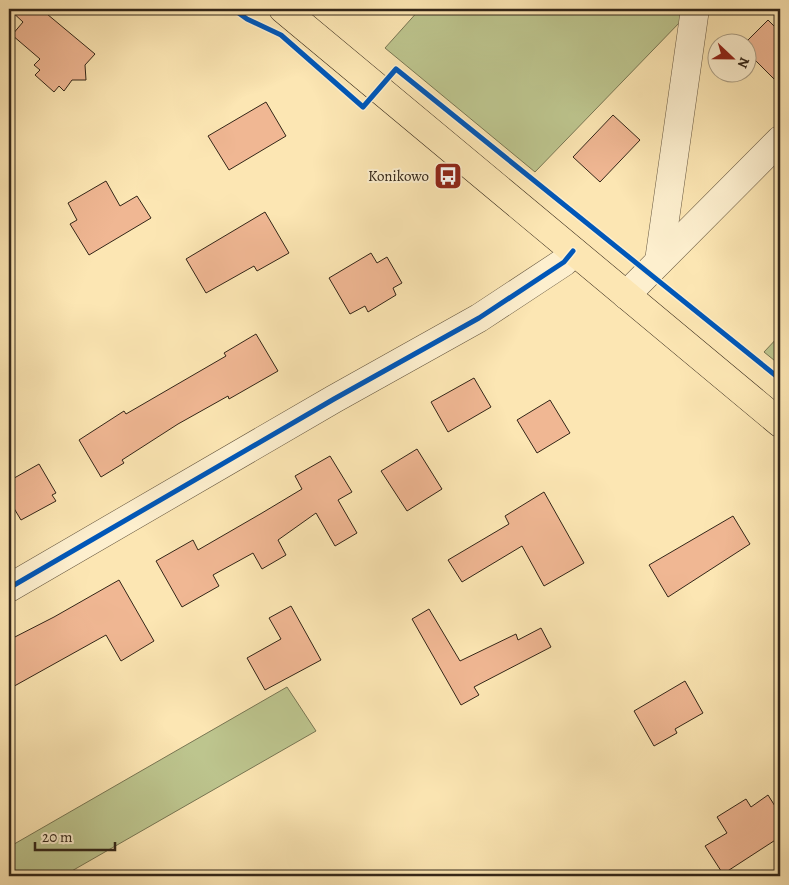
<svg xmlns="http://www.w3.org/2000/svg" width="789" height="885" viewBox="0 0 789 885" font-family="Alegreya,serif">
<rect width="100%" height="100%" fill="#fce6b3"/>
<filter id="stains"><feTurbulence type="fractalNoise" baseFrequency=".004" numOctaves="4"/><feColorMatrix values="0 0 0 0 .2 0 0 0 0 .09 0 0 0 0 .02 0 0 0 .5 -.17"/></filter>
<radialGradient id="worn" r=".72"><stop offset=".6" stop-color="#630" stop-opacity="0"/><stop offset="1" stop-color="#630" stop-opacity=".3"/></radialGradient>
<!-- green -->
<g fill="#bdc58e" stroke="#787653">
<path d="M420 9H683L681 21 535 172 385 48Z"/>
<path d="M780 335V365L764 352Z"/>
<path d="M287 687 316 731 63 876H9V847Z"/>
</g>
<!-- building -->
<g fill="#f0b793" stroke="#332618">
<path d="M9 9H41L95 54 85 65 86 80H72L64 91 59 86 54 92 35 75 40 70 34 65 40 59 12 35 23 22Z"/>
<path d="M768 20 780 32V85L746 51V42Z"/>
<path d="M266 102 286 136 229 170 208 136Z"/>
<path d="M613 115 640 140 600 182 573 157Z"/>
<path d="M106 181 120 206 137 196 151 218 89 255 70 224 77 220 68 203Z"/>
<path d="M265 212 289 253 257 271 254 266 206 293 186 259Z"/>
<path d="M371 253 377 263 387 257 402 283 393 288 396 295 368 312 365 306 350 314 329 278Z"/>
<path d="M256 334 278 371 229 399 228 396 178 424 122 460 124 463 101 477 79 440 124 411 126 414 226 356 224 353Z"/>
<path d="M474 378 491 407 448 432 431 402Z"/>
<path d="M550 400 570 433 537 453 517 420Z"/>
<path d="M417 449 442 489 407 511 381 471Z"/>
<path d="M330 456 352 492 338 500 357 533 335 546 316 513 278 540 286 555 262 569 253 553 213 575 219 586 182 607 156 561 193 540 198 550 262 513 302 489 295 476Z"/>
<path d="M39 464 56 493 52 495 56 501 21 520 9 500V481Z"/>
<path d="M544 492 584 563 544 586 522 546 462 582 448 560 509 524 505 516Z"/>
<path d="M733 516 750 544 668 597 649 565Z"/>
<path d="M119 580 154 641 121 661 106 635 9 689V640L54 617Z"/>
<path d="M291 606 321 660 265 690 247 658 281 639 269 618Z"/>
<path d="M429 609 460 661 516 634 518 640 541 628 551 647 474 687 479 695 461 705 412 619Z"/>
<path d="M685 681 703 713 675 729 677 733 654 746 634 711Z"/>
<path d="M768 795 780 814V837L723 874 705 846 727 833 717 817 746 799 751 807Z"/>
</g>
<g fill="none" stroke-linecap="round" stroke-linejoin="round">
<defs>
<g id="minor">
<path d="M659 261 695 9"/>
<path d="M626 295 780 140"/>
<path d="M9 588 334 399 479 318 564 262 573 251"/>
</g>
<path id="major" d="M283 9 780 423"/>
</defs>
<!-- minor casing -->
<use href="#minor" stroke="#65563f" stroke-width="29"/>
<!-- major casing -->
<use href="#major" stroke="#332618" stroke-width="29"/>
<!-- minor -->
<use href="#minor" stroke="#fdefce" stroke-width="28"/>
<!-- major -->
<use href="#major" stroke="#fce6b3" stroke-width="28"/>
<defs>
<g id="cycleway">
<path d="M233 9 247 19 281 35 363 107 396 69 780 379"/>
<path d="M9 588 334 399 479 318 564 262 573 251"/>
</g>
</defs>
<!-- cycleway casing -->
<use href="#cycleway" stroke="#fdefce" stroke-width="8"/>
<!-- cycleway -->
<use href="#cycleway" stroke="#0057b8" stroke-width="5"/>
</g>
<!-- icons -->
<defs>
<symbol id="bus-square" viewBox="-11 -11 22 22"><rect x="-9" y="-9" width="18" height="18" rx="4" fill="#8f2418" stroke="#fdefce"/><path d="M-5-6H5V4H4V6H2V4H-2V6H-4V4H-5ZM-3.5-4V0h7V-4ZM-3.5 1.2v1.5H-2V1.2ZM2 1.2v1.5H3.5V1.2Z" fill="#fff"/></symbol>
</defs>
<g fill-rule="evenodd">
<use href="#bus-square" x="432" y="160" width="32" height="32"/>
</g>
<g text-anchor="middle" stroke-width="4" stroke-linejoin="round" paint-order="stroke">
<!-- poi labels -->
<g font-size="15" fill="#332618" stroke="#fdefce" text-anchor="end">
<text x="429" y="181">Konikowo</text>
</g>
</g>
<!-- margin -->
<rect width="789" height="885" fill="none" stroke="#fce6b3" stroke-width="30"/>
<rect x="10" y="10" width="769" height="865" fill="none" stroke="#332618" stroke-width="2.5"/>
<rect x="15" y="15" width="759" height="855" fill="none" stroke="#332618"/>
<!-- north arrow -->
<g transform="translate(732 58) rotate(112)"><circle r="24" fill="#fdefce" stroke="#ac9f85"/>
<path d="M0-4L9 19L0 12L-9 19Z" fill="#8f2418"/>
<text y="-8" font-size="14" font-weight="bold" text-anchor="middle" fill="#332618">N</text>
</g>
<!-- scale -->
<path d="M35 842v8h80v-8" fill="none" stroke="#332618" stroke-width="2.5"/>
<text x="42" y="842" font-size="15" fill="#332618" stroke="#fdefce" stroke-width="4" paint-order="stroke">20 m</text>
<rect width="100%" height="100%" filter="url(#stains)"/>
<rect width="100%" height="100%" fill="url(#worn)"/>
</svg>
